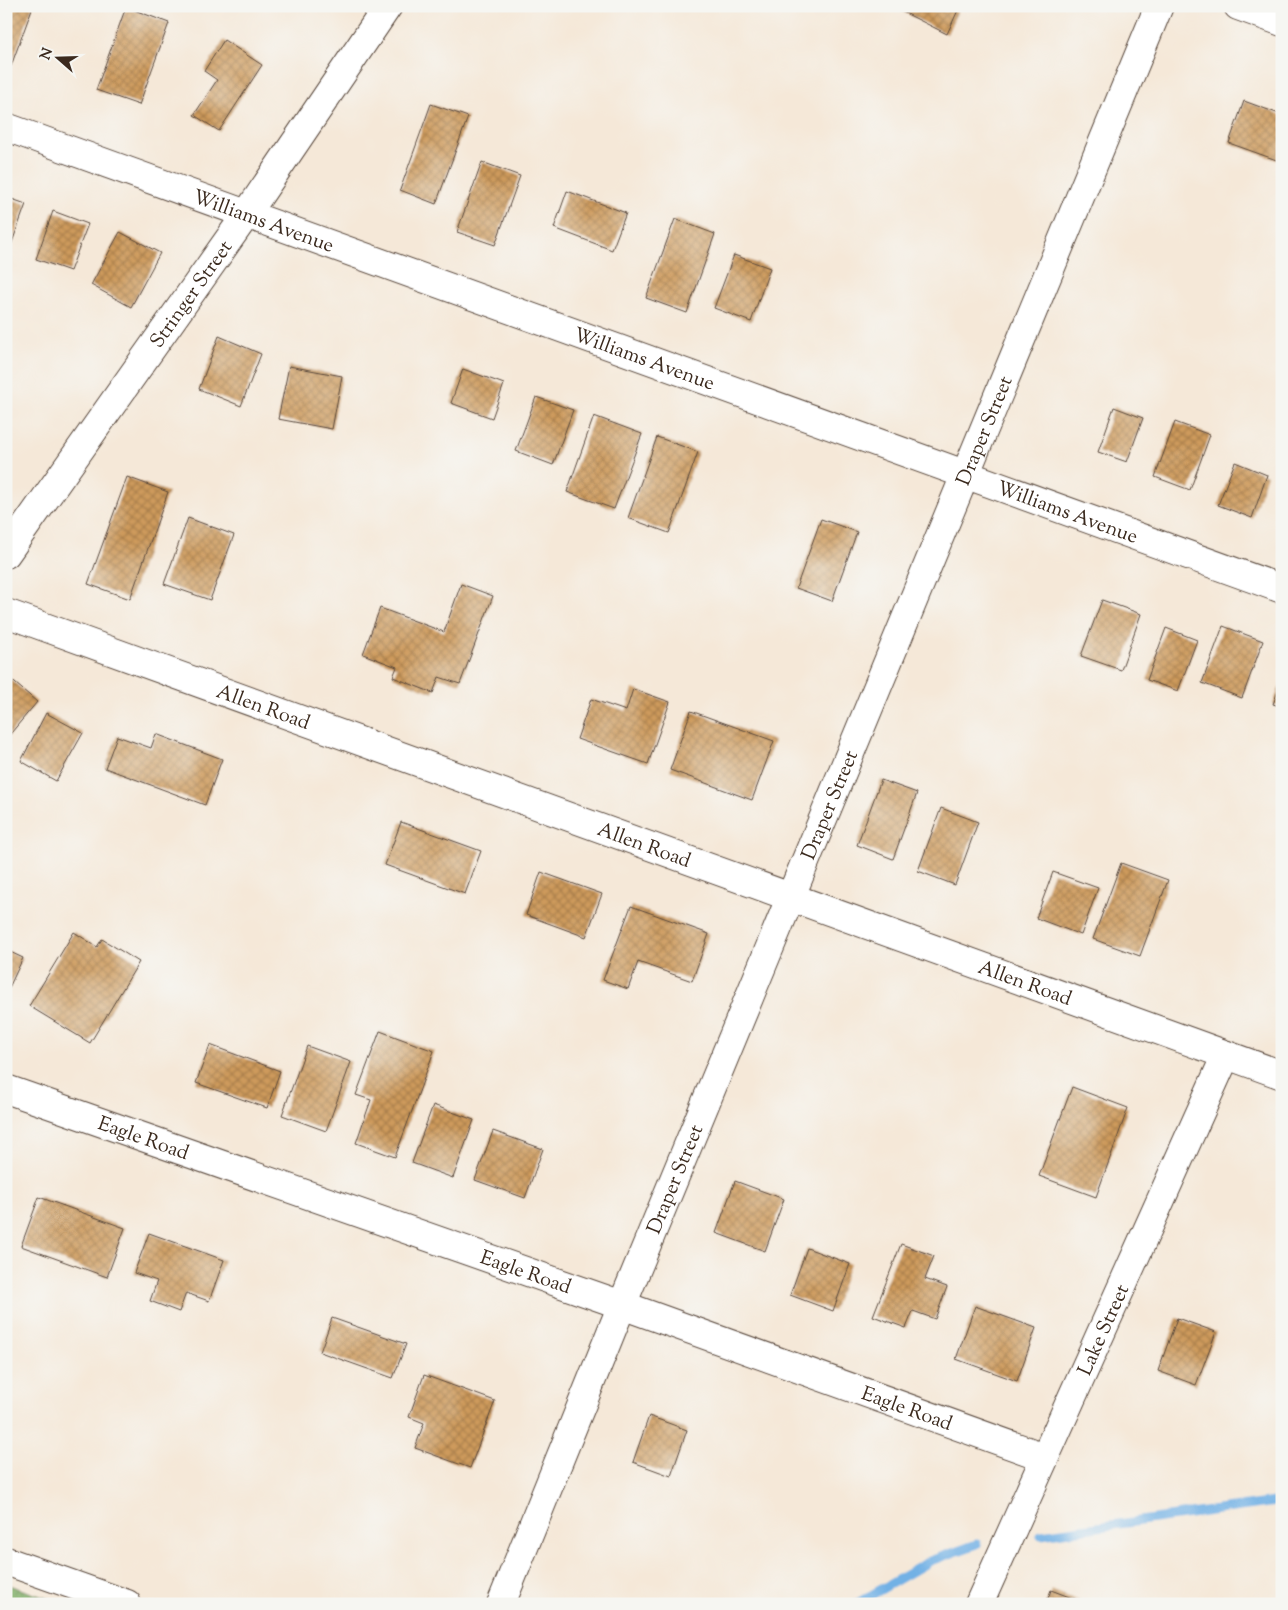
<svg xmlns="http://www.w3.org/2000/svg" width="1288" height="1610" viewBox="0 0 1288 1610" font-family="'Sorts Mill Goudy',serif">
<defs>
<pattern id="forest-crowns" width="20" height="18" patternUnits="userSpaceOnUse" patternTransform="scale(1.25)"><rect width="20" height="18" fill="#80af68"/><path d="M2 6a3 3 0 1 1 6 0M12 15a3 3 0 1 1 6 0" fill="none" stroke="#6a8f55"/></pattern>
<pattern id="building-cross-hatch" width="8" height="8" patternUnits="userSpaceOnUse" patternTransform="scale(1.25)"><rect width="8" height="8" fill="#cd9a5c"/><path d="M0 0l8 8M0 8l8-8" fill="none" stroke="#a87e4b"/></pattern>
</defs>
<rect width="100%" height="100%" fill="#f6f6f2"/>
<filter id="ink" filterUnits="userSpaceOnUse"><feTurbulence type="fractalNoise" baseFrequency=".02" numOctaves="2"/><feDisplacementMap in="SourceGraphic" scale="10" xChannelSelector="R" yChannelSelector="G"/><feConvolveMatrix kernelMatrix="1 2 1 2 8 2 1 2 1" color-interpolation-filters="sRGB"/></filter>
<filter id="wash" filterUnits="userSpaceOnUse"><feTurbulence type="fractalNoise" baseFrequency=".0096" numOctaves="4" result="noise"/><feDisplacementMap in="SourceGraphic" scale="20" xChannelSelector="R" yChannelSelector="G"/><feGaussianBlur stdDeviation="1.12" result="paint"/><feColorMatrix in="noise" values="0 0 0 0 0 0 0 0 0 0 0 0 0 0 0 0 0 1.4 0 .05"/><feComposite in="paint" operator="in"/></filter>
<g filter="url(#wash)">
<rect width="100%" height="100%" fill="#f5e8d8"/>
<!-- forest -->
<path fill="url(#forest-crowns)" stroke="#5e6c43" d="M6 1584 63 1604H6Z"/>
<g fill="none" stroke-linecap="round" stroke-linejoin="round">
<!-- stream -->
<g stroke="#72b1e5" stroke-width="9">
<path d="M1041 1535 1282 1501"/>
<path d="M856 1604 930 1561 977 1544"/>
</g>
</g>
<g id="blocks">
<!-- building -->
<g fill="url(#building-cross-hatch)">
<path d="M6 6H33L11 66 6 64Z"/>
<path d="M904 6H960L947 34 901 11Z"/>
<path d="M126 7 169 23 139 105 96 90Z"/>
<path d="M224 40 262 65 219 131 194 115 217 80 204 71Z"/>
<path d="M1244 101 1282 115V162L1229 143Z"/>
<path d="M431 104 468 117 436 204 400 190Z"/>
<path d="M482 162 520 176 495 245 457 232Z"/>
<path d="M567 191 626 213 612 250 554 228Z"/>
<path d="M6 197 26 204 6 259Z"/>
<path d="M53 211 88 224 70 271 36 259Z"/>
<path d="M675 219 715 234 687 313 646 298Z"/>
<path d="M120 232 160 253 131 307 91 285Z"/>
<path d="M734 255 770 268 751 322 714 308Z"/>
<path d="M219 336 261 354 241 406 199 389Z"/>
<path d="M289 366 342 376 332 429 278 419Z"/>
<path d="M463 369 504 384 492 418 451 403Z"/>
<path d="M536 397 573 410 553 465 516 451Z"/>
<path d="M1114 407 1143 418 1127 462 1098 452Z"/>
<path d="M594 416 642 434 614 509 567 492Z"/>
<path d="M1175 422 1210 435 1190 490 1155 477Z"/>
<path d="M657 437 698 452 669 533 628 518Z"/>
<path d="M1235 462 1267 475 1252 518 1218 505Z"/>
<path d="M127 477 168 492 130 599 88 584Z"/>
<path d="M188 518 234 535 210 600 164 584Z"/>
<path d="M821 519 857 532 832 601 796 588Z"/>
<path d="M461 584 493 596 460 684 439 677 433 693 393 677 397 667 363 654 380 608 444 632Z"/>
<path d="M1102 600 1141 614 1121 670 1081 656Z"/>
<path d="M1223 626 1263 641 1242 698 1202 683Z"/>
<path d="M1166 628 1197 640 1178 691 1147 680Z"/>
<path d="M8 677 37 702 6 739V679Z"/>
<path d="M1282 681V707L1273 704Z"/>
<path d="M633 689 670 702 648 764 577 739 591 699 626 711Z"/>
<path d="M691 711 774 741 752 800 670 770Z"/>
<path d="M46 713 83 733 56 781 21 761Z"/>
<path d="M156 734 222 759 205 805 105 768 117 736 151 748Z"/>
<path d="M881 780 917 793 893 859 857 845Z"/>
<path d="M941 808 978 822 955 885 918 871Z"/>
<path d="M401 822 481 851 465 894 385 865Z"/>
<path d="M1121 863 1168 880 1140 956 1093 939Z"/>
<path d="M541 872 602 894 586 937 526 915Z"/>
<path d="M1053 872 1098 888 1081 935 1036 918Z"/>
<path d="M631 906 709 934 692 981 638 962 628 989 603 980Z"/>
<path d="M74 932 97 947 102 939 139 962 90 1043 29 1006Z"/>
<path d="M6 950 23 958 6 994Z"/>
<path d="M380 1031 434 1051 395 1157 356 1143 371 1100 356 1095Z"/>
<path d="M210 1045 280 1071 267 1108 196 1083Z"/>
<path d="M307 1046 351 1062 326 1131 282 1115Z"/>
<path d="M1072 1087 1128 1108 1096 1197 1039 1176Z"/>
<path d="M433 1105 474 1120 453 1178 412 1163Z"/>
<path d="M493 1131 543 1149 525 1198 475 1180Z"/>
<path d="M735 1181 784 1199 765 1251 716 1233Z"/>
<path d="M39 1197 125 1228 107 1277 21 1246Z"/>
<path d="M149 1233 224 1260 209 1301 186 1293 179 1312 150 1301 157 1281 134 1273Z"/>
<path d="M901 1244 934 1256 925 1279 947 1287 935 1319 913 1311 906 1328 873 1316Z"/>
<path d="M807 1248 850 1264 833 1311 790 1295Z"/>
<path d="M975 1306 1036 1328 1017 1381 956 1359Z"/>
<path d="M332 1318 406 1344 393 1378 320 1352Z"/>
<path d="M1177 1318 1216 1332 1196 1385 1158 1371Z"/>
<path d="M424 1375 495 1401 470 1468 415 1448 424 1423 409 1417Z"/>
<path d="M649 1416 687 1430 671 1476 633 1462Z"/>
<path d="M1051 1590 1088 1604H1046Z"/>
</g>
</g>
</g>
<g filter="url(#ink)">
<use href="#blocks" fill-opacity="0" stroke="#57463a" stroke-width="1"/>
<g fill="none" stroke-linecap="round" stroke-linejoin="round">
<defs>
<g id="minor">
<path d="M1238 6 1282 22"/>
<path id="s1" d="M6 127 1282 589"/>
<path id="s2" d="M6 554 246 215 388 6"/>
<path id="s3" d="M6 613 1282 1075"/>
<path id="s4" d="M6 1089 622 1305 1044 1457"/>
<path d="M6 1561 127 1604"/>
<path id="s5" d="M501 1604 622 1305 1159 6"/>
<path id="s6" d="M979 1604 1226 1055"/>
</g>
</defs>
<!-- minor casing -->
<use href="#minor" stroke="#57463a" stroke-width="30"/>
<!-- minor -->
<use href="#minor" stroke="#fff" stroke-width="28"/>
</g>
</g>
<g text-anchor="middle" stroke-width="5" stroke-linejoin="round" paint-order="stroke">
<!-- street labels -->
<g font-size="20" fill="#3b2a1e" stroke="#f6f6f2">
<text dy="7" stroke="none"><textPath href="#s1" startOffset="274">Williams Avenue</textPath></text>
<text dy="7" stroke="none"><textPath href="#s2" startOffset="319">Stringer Street</textPath></text>
<text dy="7" stroke="none"><textPath href="#s1" startOffset="679">Williams Avenue</textPath></text>
<text dy="7" stroke="none"><textPath href="#s5" startOffset="1269">Draper Street</textPath></text>
<text dy="7" stroke="none"><textPath href="#s1" startOffset="1129">Williams Avenue</textPath></text>
<text dy="7" stroke="none"><textPath href="#s3" startOffset="274">Allen Road</textPath></text>
<text dy="7" stroke="none"><textPath href="#s5" startOffset="864">Draper Street</textPath></text>
<text dy="7" stroke="none"><textPath href="#s3" startOffset="679">Allen Road</textPath></text>
<text dy="7" stroke="none"><textPath href="#s3" startOffset="1084">Allen Road</textPath></text>
<text dy="7" stroke="none"><textPath href="#s4" startOffset="146">Eagle Road</textPath></text>
<text dy="7" stroke="none"><textPath href="#s5" startOffset="459">Draper Street</textPath></text>
<text dy="7" stroke="none"><textPath href="#s4" startOffset="551">Eagle Road</textPath></text>
<text dy="7" stroke="none"><textPath href="#s6" startOffset="301">Lake Street</textPath></text>
<text dy="7" stroke="none"><textPath href="#s4" startOffset="956">Eagle Road</textPath></text>
</g>
</g>
<!-- margin -->
<rect width="1288" height="1610" fill="none" stroke="#f6f6f2" stroke-width="25"/>
<!-- north arrow -->
<g transform="translate(58 58) rotate(290)" stroke="#f6f6f2" stroke-width="4" paint-order="stroke">
<path d="M0-4L9 19L0 12L-9 19Z" fill="#3b2a1e"/>
<text y="-8" font-size="14" font-weight="bold" text-anchor="middle" fill="#3b2a1e">N</text>
</g>
</svg>
